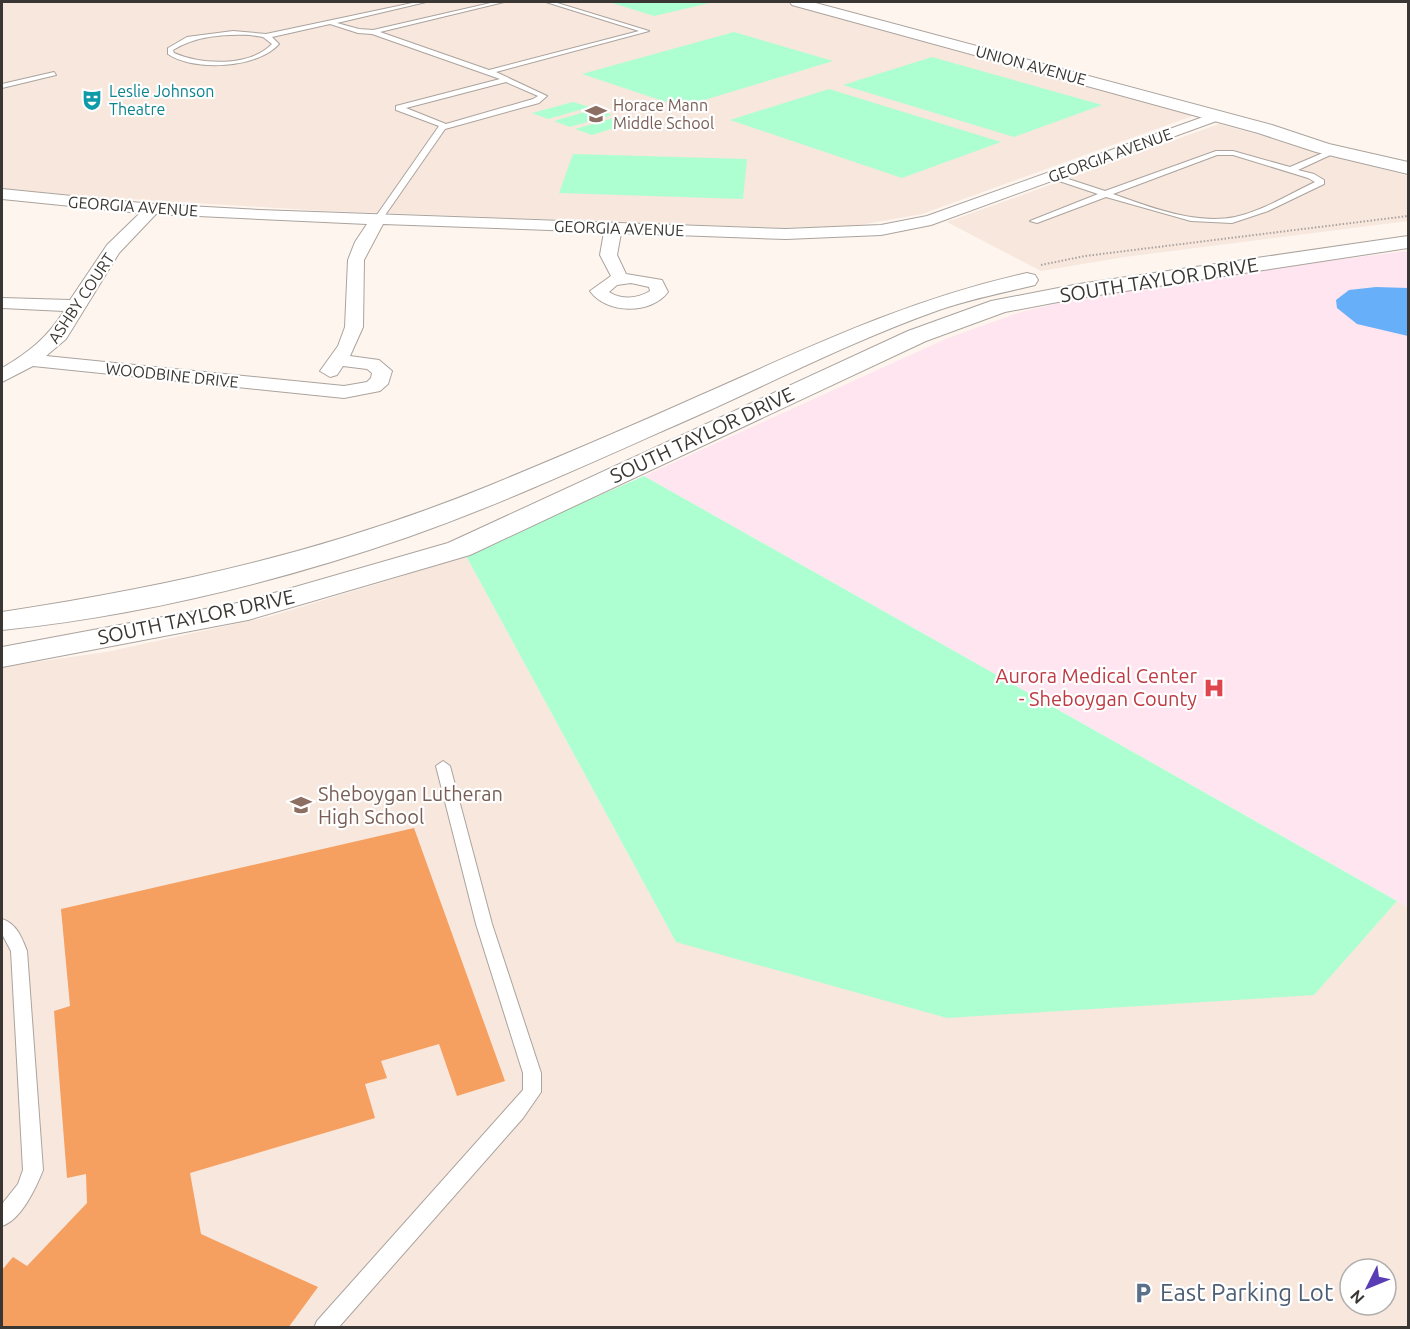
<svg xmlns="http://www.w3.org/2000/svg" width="1410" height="1329" viewBox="0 0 1410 1329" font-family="Ubuntu,sans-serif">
<rect width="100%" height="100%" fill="#fef5ef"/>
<!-- built -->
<g fill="#f7e7dd" fill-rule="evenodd">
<path d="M2 2H786L1172 105 1192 116 922 214 854 226 781 228 326 211 82 196 2 188Z"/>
<path d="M1219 124 1408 176V221L1124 257 1041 271 947 222Z"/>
<path d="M465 554 676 942 1313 995 1397 901 1408 907V1327H2V667L106 652 268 617 400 577ZM1350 1269H1386V1305H1350Z"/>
</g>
<!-- medical -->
<path fill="#fee5f0" d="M1408 251V907L644 476 948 338 1021 312 1101 293 1269 268Z"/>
<!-- green -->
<g fill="#adffd1">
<path d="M609 2H714L654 16Z"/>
<path d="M734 32 833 61 681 107 582 74Z"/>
<path d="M932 57 1102 105 1014 137 843 85Z"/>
<path d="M829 89 1001 142 902 178 730 120Z"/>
<path d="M573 102 590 107 548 119 532 113Z"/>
<path d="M595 109 612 115 570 127 554 121Z"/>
<path d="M617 117 633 122 592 135 575 129Z"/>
<path d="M573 154 747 159 743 199 559 193Z"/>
<path d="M644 476 1397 901 1314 995 947 1018 676 942 465 554Z"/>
</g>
<!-- water -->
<path fill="#67b0f9" d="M1376 287 1408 288V336L1357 324 1337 308 1336 300 1349 290Z"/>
<!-- building -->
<path fill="#f59f60" d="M414 828 505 1081 457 1096 439 1044 381 1061 387 1078 365 1084 375 1118 190 1173 201 1234 318 1287 288 1328H2V1270L13 1257 27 1266 87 1203 86 1174 67 1178 54 1011 70 1006 61 909Z"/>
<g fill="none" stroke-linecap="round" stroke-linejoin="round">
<defs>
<g id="lane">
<path d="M417 2H426L337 23 359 29 373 30 495 2H504L380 32 489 70 639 31 546 2H554L649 31 496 72 547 96 539 103 445 129 381 221 378 222 374 219 439 126 396 110V106L500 79 372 34 358 33 330 24 272 37 279 44C258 68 194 72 168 54V48L187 37 233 31 266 34ZM250 35 263 37 272 44C250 67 202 65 174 53L173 50C196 36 223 34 250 35ZM506 82 538 96 533 99 446 124 406 108Z"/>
<path d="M54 72 56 75 2 88V84Z"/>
<path d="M1332 149 1339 151 1298 170 1314 174 1324 180V184L1268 211 1232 223 1191 221 1106 197 1037 223 1030 221 1098 194 1050 178V174H1053L1105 191 1216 151H1233L1290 167ZM1217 155H1233L1308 178 1315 182C1289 194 1263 211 1235 217 1195 225 1150 207 1113 194Z"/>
<path d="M443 761 450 766 492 924 541 1073V1092L523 1118 338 1328H314L317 1321 523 1090V1073L476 924 436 766Z"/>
<path d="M2 919C17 924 22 938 27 951L43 1170C36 1188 21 1220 2 1226V1204L18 1184 23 1170 11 951 2 934Z"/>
</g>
<path id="street" d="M1217 112 1222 113V119L931 225 881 235 786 239 621 233 617 255 626 274 662 280 668 292C651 315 606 314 590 291L611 276 600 255 604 232 383 224 364 260 363 327 350 356 379 360 392 371 388 384 380 391 344 398 33 366 2 382V368C28 353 48 337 64 311L2 308V298L70 300 107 245 140 213 2 199V189L152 204 259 210 786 229 881 225 927 216ZM156 214 367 224 355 242 348 260 345 327 338 346 320 371 330 377 337 375 343 366 367 369 372 373 371 378 367 382 344 386 46 356 66 339 119 253ZM631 283 649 287 650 291C637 299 622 300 609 292L617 285Z"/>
<g id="secondary">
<path d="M790 2H812L1272 125 1329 144 1408 162V174L1316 152 1258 133 792 5Z"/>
<path d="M1408 236V248L1079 298 1005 312 926 341 470 555 248 620 2 667V647L243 602 448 543 908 331 991 301 1079 284Z"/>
<path d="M1027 273 1035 275 1038 280 1035 285C1003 293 971 299 939 310 846 343 758 390 667 429 582 467 496 506 408 537 278 582 139 616 2 630V612C174 586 329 551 491 485 561 456 632 426 701 395 812 346 907 300 1027 273Z"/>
</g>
</defs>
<!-- lane casing -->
<use href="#lane" stroke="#aba39d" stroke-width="2"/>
<!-- street casing -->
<use href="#street" stroke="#aba39d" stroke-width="2"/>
<!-- secondary casing -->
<use href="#secondary" stroke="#aba39d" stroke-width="2"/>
<!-- path -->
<path stroke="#aaa39f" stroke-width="2" stroke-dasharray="1.5 2" stroke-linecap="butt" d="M1041 265 1085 256 1408 216"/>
<!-- lane -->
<use href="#lane" fill="#fff" fill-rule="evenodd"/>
<!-- street -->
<use href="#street" fill="#fff" fill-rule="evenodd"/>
<!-- secondary -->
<use href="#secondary" fill="#fff" fill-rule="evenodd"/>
</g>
<!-- icons -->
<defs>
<symbol id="theatre-bare" viewBox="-9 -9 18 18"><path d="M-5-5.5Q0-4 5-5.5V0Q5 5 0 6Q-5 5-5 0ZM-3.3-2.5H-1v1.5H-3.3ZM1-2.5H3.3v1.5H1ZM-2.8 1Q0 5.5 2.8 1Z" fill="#0f9aa8" stroke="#fff" stroke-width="2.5" paint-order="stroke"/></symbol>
<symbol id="school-bare" viewBox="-9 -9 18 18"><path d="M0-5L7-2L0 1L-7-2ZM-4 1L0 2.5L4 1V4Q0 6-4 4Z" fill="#8d6e63" stroke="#fff" stroke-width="2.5" paint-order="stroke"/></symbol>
<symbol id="hospital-bare" viewBox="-9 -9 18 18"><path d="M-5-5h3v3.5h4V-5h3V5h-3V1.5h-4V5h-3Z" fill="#e0444e" stroke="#fff" stroke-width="2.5" paint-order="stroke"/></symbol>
<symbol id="parking-bare" viewBox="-9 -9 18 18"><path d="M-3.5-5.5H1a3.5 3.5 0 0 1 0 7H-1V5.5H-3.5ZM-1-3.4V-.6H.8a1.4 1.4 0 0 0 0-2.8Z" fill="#5c6f8a" stroke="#fff" stroke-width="2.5" paint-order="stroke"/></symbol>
</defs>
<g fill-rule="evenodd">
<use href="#theatre-bare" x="77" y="85" width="30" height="30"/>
<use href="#school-bare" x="581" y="99" width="30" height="30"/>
<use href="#hospital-bare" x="1199" y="673" width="30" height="30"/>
<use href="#school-bare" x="286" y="790" width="30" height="30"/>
<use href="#parking-bare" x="1128" y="1278" width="30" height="30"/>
</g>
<g text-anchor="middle" stroke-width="4.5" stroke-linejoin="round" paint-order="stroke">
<!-- far-street labels -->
<g font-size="16" fill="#393633" stroke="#fff">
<text transform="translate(1031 65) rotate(15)" y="6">UNION AVENUE</text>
<text transform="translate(1110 155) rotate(-20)" y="6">GEORGIA AVENUE</text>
<text transform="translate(133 206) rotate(4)" y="6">GEORGIA AVENUE</text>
<text transform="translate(619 228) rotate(2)" y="6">GEORGIA AVENUE</text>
<text transform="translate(81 298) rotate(-56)" y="6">ASHBY COURT</text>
<text transform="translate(172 375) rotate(6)" y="6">WOODBINE DRIVE</text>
</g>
<!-- far-culture labels -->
<g font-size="16" fill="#0d838f" stroke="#fff" text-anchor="start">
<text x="109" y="97">Leslie Johnson<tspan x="109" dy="18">Theatre</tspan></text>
</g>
<!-- far-education labels -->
<g font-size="16" fill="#785e54" stroke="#fff" text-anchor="start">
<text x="613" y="111">Horace Mann<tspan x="613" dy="18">Middle School</tspan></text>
</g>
<!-- street labels -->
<g font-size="20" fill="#393633" stroke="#fff">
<text transform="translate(1159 280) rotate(-9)" y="7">SOUTH TAYLOR DRIVE</text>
<text transform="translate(702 435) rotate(-25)" y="7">SOUTH TAYLOR DRIVE</text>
<text transform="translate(196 617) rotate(-12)" y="7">SOUTH TAYLOR DRIVE</text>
</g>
<!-- health labels -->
<g font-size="20" fill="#be3a42" stroke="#fff" text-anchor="end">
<text x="1197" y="683">Aurora Medical Center<tspan x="1197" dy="23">- Sheboygan County</tspan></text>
</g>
<!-- education labels -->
<g font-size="20" fill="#785e54" stroke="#fff" text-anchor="start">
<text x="318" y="801">Sheboygan Lutheran<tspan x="318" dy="23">High School</tspan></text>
</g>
<!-- near-service labels -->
<g font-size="24" fill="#4e5e75" stroke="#fff" text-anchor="start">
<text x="1160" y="1301">East Parking Lot</text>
</g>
</g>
<!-- border -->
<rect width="1410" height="1329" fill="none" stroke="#393633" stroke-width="6"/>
<!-- north arrow -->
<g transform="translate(1368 1287) rotate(227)"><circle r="28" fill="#ffffff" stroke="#b0afad" stroke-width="1.5"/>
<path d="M0-4.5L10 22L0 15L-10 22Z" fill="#593db5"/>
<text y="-9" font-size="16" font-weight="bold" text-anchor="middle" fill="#393633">N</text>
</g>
</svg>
